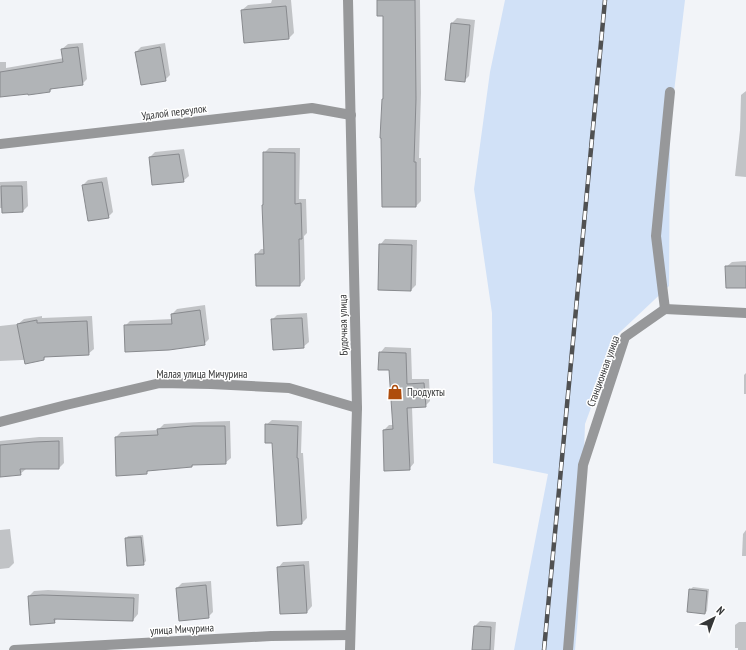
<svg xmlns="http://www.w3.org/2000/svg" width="746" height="650" viewBox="0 0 746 650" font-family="'PT Sans Narrow',sans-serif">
<rect width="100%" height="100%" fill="#f2f4f8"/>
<!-- green -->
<path fill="#d1e1f7" d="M505 0H685L670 125 669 286 618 334 585 424 578 617 575 650H514L548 474 493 463 492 313 474 189 490 72Z"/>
<!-- shadow -->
<g fill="#0003">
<path d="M272 0H291L294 33 289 38 242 10 248 5 271 3Z"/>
<path d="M378 0H420L421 93 419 158H421V201L416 206H383L384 15Z"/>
<path d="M457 18 475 20 469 76 464 81 446 79 452 23Z"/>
<path d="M83 43 87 79 82 84 53 88 50 91 0 96V62H6V68L64 58 62 49 68 44Z"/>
<path d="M165 43 170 75 165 80 136 52 141 47Z"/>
<path d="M746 84V177L735 176 740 130 741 95 746 91Z"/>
<path d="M269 148H300L299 199H306L307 233 304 236 305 279 300 285 256 255 261 249H265L264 153Z"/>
<path d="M184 149 189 176 183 181 150 157 155 152Z"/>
<path d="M107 177 113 212 108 217 83 185 88 180Z"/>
<path d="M27 181 28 206 23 211 0 208V182Z"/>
<path d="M385 239 417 240 416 285 411 290 380 245Z"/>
<path d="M746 261V287L726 267 732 262Z"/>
<path d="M205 305 209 339 204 344 125 326 130 321 172 319V314L177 309Z"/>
<path d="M307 313 309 342 303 347 272 320 277 315Z"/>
<path d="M42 316V318L92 316 94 349 88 354 46 356 44 359 0 361V326L18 324 24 319Z"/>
<path d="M385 347 411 348 412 379H429L430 401 425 406 412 407 414 463 409 469 384 430 389 425H394L390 369 380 353Z"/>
<path d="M746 373V394H744V375Z"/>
<path d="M272 420 302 421 301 453H303L307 518 302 523 266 425Z"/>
<path d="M230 421 231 458 225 463 194 464 192 466 150 469 146 473 116 437 121 432 158 430 164 424 199 422Z"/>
<path d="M39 437H63L64 463 59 468 26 469 20 474 0 476V441Z"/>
<path d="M10 529 14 563 9 568 0 569V530Z"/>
<path d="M746 530V556H742L743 534Z"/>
<path d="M143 535 146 561 143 564 126 539 128 536Z"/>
<path d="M309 561 312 606 307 612 278 568 283 562Z"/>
<path d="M211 581 213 612 208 617 177 588 182 583Z"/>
<path d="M693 587 709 589 707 611 705 613 690 590Z"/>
<path d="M48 590 139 594 138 614 133 620 58 618 54 622 29 596 34 591Z"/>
<path d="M480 621 496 622 494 650H473L475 626Z"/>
<path d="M739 622H746V650H738V648H735V625Z"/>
</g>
<!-- building -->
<g fill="#b1b4b7" stroke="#888a8e">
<path d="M377 0H415L416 99 414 162H416V207H382L381 138H380L382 99H383V16H377Z"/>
<path d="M286 6 289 39 244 43 241 10Z"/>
<path d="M451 23 470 25 465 82 445 80Z"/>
<path d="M78 47 83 85 50 89V92L28 95V94L0 97V72L63 62 61 49Z"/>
<path d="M160 47 166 81 141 85 135 52Z"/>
<path d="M263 152 295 153V204L301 203 302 239H299L300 286H256L255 254H264L262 205H263Z"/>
<path d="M179 154 184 182 152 185 149 157Z"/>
<path d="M102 182 109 218 88 221 82 185Z"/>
<path d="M1 186H22L23 212 2 213Z"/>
<path d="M379 244 412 245 411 291 378 290Z"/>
<path d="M725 266H746V288H726Z"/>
<path d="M200 310 205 345 169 350 125 352 124 325 172 324 171 314Z"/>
<path d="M302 318 304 348 273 350 271 319Z"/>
<path d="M37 320V323L87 321 89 355 44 357V360L25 364 17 324Z"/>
<path d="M379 352 406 353 407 384 424 383 426 407 407 408 410 470 384 471 383 430 393 429 389 370H378Z"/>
<path d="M265 424 298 426 297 458H298L302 524 277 526 272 443H265Z"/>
<path d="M193 426H225L226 464 192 465V467L147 471V474L116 476 115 437 158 435 157 429Z"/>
<path d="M59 441V469H20L21 475 0 477V445L34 442Z"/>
<path d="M141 537 144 565 127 566 125 538Z"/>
<path d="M304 565 307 613 280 614 277 567Z"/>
<path d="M206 585 209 618 179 621 176 588Z"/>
<path d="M689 589 707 591 705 614 687 612Z"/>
<path d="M42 595 134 598 133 621 54 619 55 623 30 625 28 596Z"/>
<path d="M474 626 491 627 490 650H472Z"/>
</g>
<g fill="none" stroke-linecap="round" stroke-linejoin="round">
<!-- minor -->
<g stroke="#97989a" stroke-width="10">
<path d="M348 0 357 408 350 650"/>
<path d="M0 144 312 108 351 115"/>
<path d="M665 309 656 236 670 92"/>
<path d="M665 309 746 313"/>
<path d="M0 422 66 405 160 383 211 384 289 388 357 408"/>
<path d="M14 650 271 636 350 635"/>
<path d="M568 650 583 465 625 337 665 309"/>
</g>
<defs>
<path id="rail" d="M544 650 605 0"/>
</defs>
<!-- rail casing -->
<use href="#rail" stroke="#505152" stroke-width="4.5"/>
<!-- rail -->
<use href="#rail" stroke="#fff" stroke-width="3" stroke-dasharray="9" stroke-linecap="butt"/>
</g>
<!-- icons -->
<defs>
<symbol id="shop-bare" viewBox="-9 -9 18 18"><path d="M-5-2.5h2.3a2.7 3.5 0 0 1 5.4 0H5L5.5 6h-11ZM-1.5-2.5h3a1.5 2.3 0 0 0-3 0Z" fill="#ae4c0c" stroke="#fff" stroke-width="2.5" paint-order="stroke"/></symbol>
</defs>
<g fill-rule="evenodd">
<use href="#shop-bare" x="384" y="381" width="22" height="22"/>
</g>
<g text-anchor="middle" stroke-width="3" stroke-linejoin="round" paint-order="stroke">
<!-- street labels -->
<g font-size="11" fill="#353637" stroke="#fff">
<text transform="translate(174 112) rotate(-7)" y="4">Удалой переулок</text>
<text transform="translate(343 325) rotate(-91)" y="4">Будочная улица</text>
<text transform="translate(603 371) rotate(-70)" y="4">Станционная улица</text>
<text x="202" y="378">Малая улица Мичурина</text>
<text transform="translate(182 629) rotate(-3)" y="4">улица Мичурина</text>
</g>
<!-- poi labels -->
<g font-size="11" fill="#353637" stroke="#fff" text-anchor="start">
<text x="407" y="396">Продукты</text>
</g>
</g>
<!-- north arrow -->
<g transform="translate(714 618) rotate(42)" stroke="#ffffff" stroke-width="3" paint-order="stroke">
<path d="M0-3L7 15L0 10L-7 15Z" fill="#353637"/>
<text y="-6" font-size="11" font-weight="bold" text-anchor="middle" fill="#353637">N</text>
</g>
</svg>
